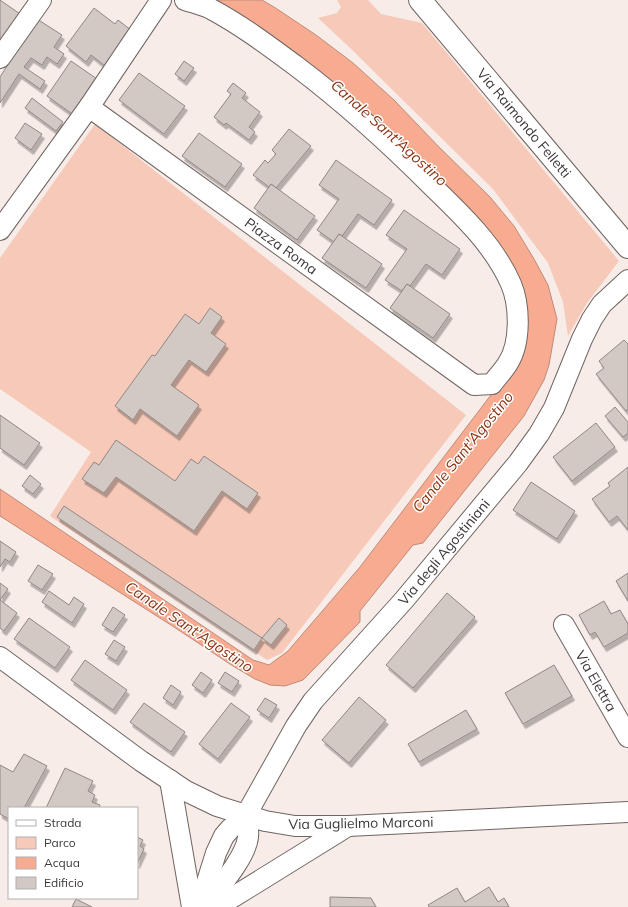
<svg xmlns="http://www.w3.org/2000/svg" width="628" height="907" viewBox="0 0 628 907" font-family="Mulish,sans-serif">
<defs>
<filter id="shadow"><feDropShadow dx="2.5" dy="4.5" stdDeviation="0" flood-color="#0004"/></filter>
</defs>
<rect width="100%" height="100%" fill="#f7ece8"/>
<!-- green -->
<g fill="#f6c9b9">
<path d="M337 0H368L381 14 422 23 619 261 587 303 568 336 563 302 548 263 493 189 347 45 318 18 337 13 341 7Z"/>
<path d="M95 124 466 415 282 653 267 660 50 516 91 452 0 389V258Z"/>
</g>
<!-- water -->
<path fill="#f7ac92" stroke="#c08a77" d="M201 0H262L274 7 316 35 353 63 394 100 438 146 490 197 514 226 534 259 548 285 557 319 549 365 544 380 524 416 423 543 413 545 360 611V622L303 680 285 686 270 685 255 679 233 666 174 627 0 516V489L253 660 269 665 288 651 360 567 497 387 523 311 454 200Z"/>
<!-- building -->
<g fill="#d2c8c4" stroke="#908783" filter="url(#shadow)">
<path d="M0 0 23 16 0 49Z"/>
<path d="M94 8 115 24 118 20 136 34 109 69 91 55 86 62 66 46Z"/>
<path d="M37 19 62 35 54 47 64 54 57 64 47 57 42 65 31 58 24 67 45 81 40 89 19 74 0 103V77Z"/>
<path d="M71 61 100 81 75 116 47 96Z"/>
<path d="M184 61 194 68 184 81 175 74Z"/>
<path d="M139 73 185 106 164 134 119 100Z"/>
<path d="M233 83 246 93 242 98 260 112 249 127 255 132 249 140 226 123 224 125 214 117 231 94 227 91Z"/>
<path d="M32 98 63 122 56 131 25 108Z"/>
<path d="M25 123 42 134 31 150 15 138Z"/>
<path d="M289 129 311 146 276 188 271 184 269 187 253 175 265 160 268 163 276 154 272 150Z"/>
<path d="M199 133 242 164 225 187 182 156Z"/>
<path d="M336 160 392 200 374 225 358 214 342 236 339 234 334 242 317 230 339 199 319 185Z"/>
<path d="M271 184 315 216 297 240 254 208Z"/>
<path d="M404 210 460 249 442 275 426 264 410 286 407 284 402 291 385 280 407 249 386 235Z"/>
<path d="M339 234 382 264 366 288 322 258Z"/>
<path d="M407 284 450 314 433 338 390 308Z"/>
<path d="M210 308 222 317 211 333 226 344 206 372 189 360 171 385 199 405 177 436 140 409 133 420 115 406 152 355 155 356 185 314 199 324Z"/>
<path d="M624 340 628 344V409L626 411 596 374 604 368 599 361Z"/>
<path d="M615 407 628 422V433L623 437 605 416Z"/>
<path d="M0 415 40 443 24 465 0 448Z"/>
<path d="M596 423 615 447 572 481 553 457Z"/>
<path d="M116 440 175 481 191 459 198 464 204 456 258 493 247 509 222 491 194 531 116 477 104 493 82 479 94 462 99 465Z"/>
<path d="M628 467V530L617 516 609 522 592 499 610 486 608 483Z"/>
<path d="M30 475 41 484 33 494 22 486Z"/>
<path d="M531 482 575 511 557 539 513 510Z"/>
<path d="M64 506 262 638 254 650 57 517Z"/>
<path d="M0 541 16 552 10 562 5 559 0 567Z"/>
<path d="M38 565 53 574 42 590 28 581Z"/>
<path d="M628 573V601L616 581Z"/>
<path d="M0 583 8 589 0 600Z"/>
<path d="M49 591 69 605 74 597 84 604 72 623 42 602Z"/>
<path d="M447 593 475 617 413 688 386 665Z"/>
<path d="M0 600 17 613 4 631 0 628Z"/>
<path d="M604 601 611 614 620 610 628 624V633L604 647 595 632 590 635 579 615Z"/>
<path d="M113 607 125 615 113 632 102 625Z"/>
<path d="M29 618 70 647 55 668 14 639Z"/>
<path d="M279 618 287 625 271 645 262 638Z"/>
<path d="M114 640 125 647 116 661 105 654Z"/>
<path d="M85 660 127 690 113 710 71 680Z"/>
<path d="M554 665 572 696 523 724 505 693Z"/>
<path d="M201 672 212 680 203 693 192 685Z"/>
<path d="M225 672 239 681 232 692 218 683Z"/>
<path d="M171 685 181 692 173 705 163 698Z"/>
<path d="M359 697 386 720 349 763 322 740Z"/>
<path d="M265 698 277 705 269 718 257 710Z"/>
<path d="M144 703 185 732 171 752 130 722Z"/>
<path d="M231 703 250 717 218 759 199 744Z"/>
<path d="M466 710 477 729 419 762 408 744Z"/>
<path d="M24 754 47 766 24 808H9V819L0 814V765L13 772Z"/>
<path d="M65 768 93 781 88 791 95 795 92 802 100 805 99 808H46Z"/>
<path d="M137 837 143 840 140 846 144 849 137 864Z"/>
<path d="M489 887 498 902 504 898 509 907H429L428 905 457 888 465 902Z"/>
<path d="M330 897 371 898 376 907H330Z"/>
<path d="M76 899 92 907H72Z"/>
</g>
<g fill="none" stroke-linecap="round" stroke-linejoin="round">
<defs>
<g id="street">
<path d="M0 58 41 0"/>
<path d="M89 107 474 385 492 384C497 377 504 370 508 363 521 343 520 305 511 284 494 245 461 214 432 186 388 142 345 103 296 66 269 46 241 25 211 9 203 5 194 3 185 0"/>
<path d="M0 230 89 107 161 0"/>
<path d="M564 625 628 737"/>
<path d="M0 657 141 761 186 791 217 806 265 821 295 826H348L628 812"/>
<path d="M170 780 192 907"/>
<path d="M205 906C218 889 246 857 248 837 249 830 247 822 246 815"/>
<path d="M199 907 216 853 224 836 230 829 246 815 296 726 313 701 404 600 518 463 539 434 554 408 582 339 592 319 602 304 628 280"/>
<path d="M217 907 348 826"/>
</g>
<path id="secondary" d="M420 0 628 247"/>
</defs>
<!-- street casing -->
<use href="#street" stroke="#6e6562" stroke-width="22"/>
<!-- secondary casing -->
<use href="#secondary" stroke="#6e6562" stroke-width="24"/>
<!-- street -->
<use href="#street" stroke="#fff" stroke-width="20"/>
<!-- secondary -->
<use href="#secondary" stroke="#fff" stroke-width="22"/>
</g>
<g text-anchor="middle" stroke-width="3" stroke-linejoin="round" paint-order="stroke">
<!-- street labels -->
<g font-size="14" fill="#3e3938" stroke="#fff">
<text transform="translate(524 123) rotate(50)" y="5">Via Raimondo Felletti</text>
<text transform="translate(281 246) rotate(36)" y="5">Piazza Roma</text>
<text transform="translate(444 552) rotate(-50)" y="5">Via degli Agostiniani</text>
<text transform="translate(596 681) rotate(60)" y="5">Via Elettra</text>
<text transform="translate(361 823) rotate(-1)" y="5">Via Guglielmo Marconi</text>
</g>
<!-- water labels -->
<g font-size="15" font-style="italic" fill="#8b3513" stroke="#fff">
<text transform="translate(389 133) rotate(42)" y="5">Canale Sant'Agostino</text>
<text transform="translate(463 452) rotate(-51)" y="5">Canale Sant'Agostino</text>
<text transform="translate(189 627) rotate(34)" y="5">Canale Sant'Agostino</text>
</g>
</g>
<!-- legend -->
<rect x="8" y="807" width="130" height="92" fill="#ffffff" stroke="#b2b0af"/>
<rect x="16" y="820" width="20" height="6" fill="#ffffff" stroke="#b2b0af"/>
<text x="44" y="827" font-size="12" fill="#3e3938">Strada</text>
<rect x="16" y="837" width="20" height="12" fill="#f6c9b9" stroke="#b2b0af"/>
<text x="44" y="847" font-size="12" fill="#3e3938">Parco</text>
<rect x="16" y="857" width="20" height="12" fill="#f7ac92" stroke="#b2b0af"/>
<text x="44" y="867" font-size="12" fill="#3e3938">Acqua</text>
<rect x="16" y="877" width="20" height="12" fill="#d2c8c4" stroke="#b2b0af"/>
<text x="44" y="887" font-size="12" fill="#3e3938">Edificio</text>
</svg>
